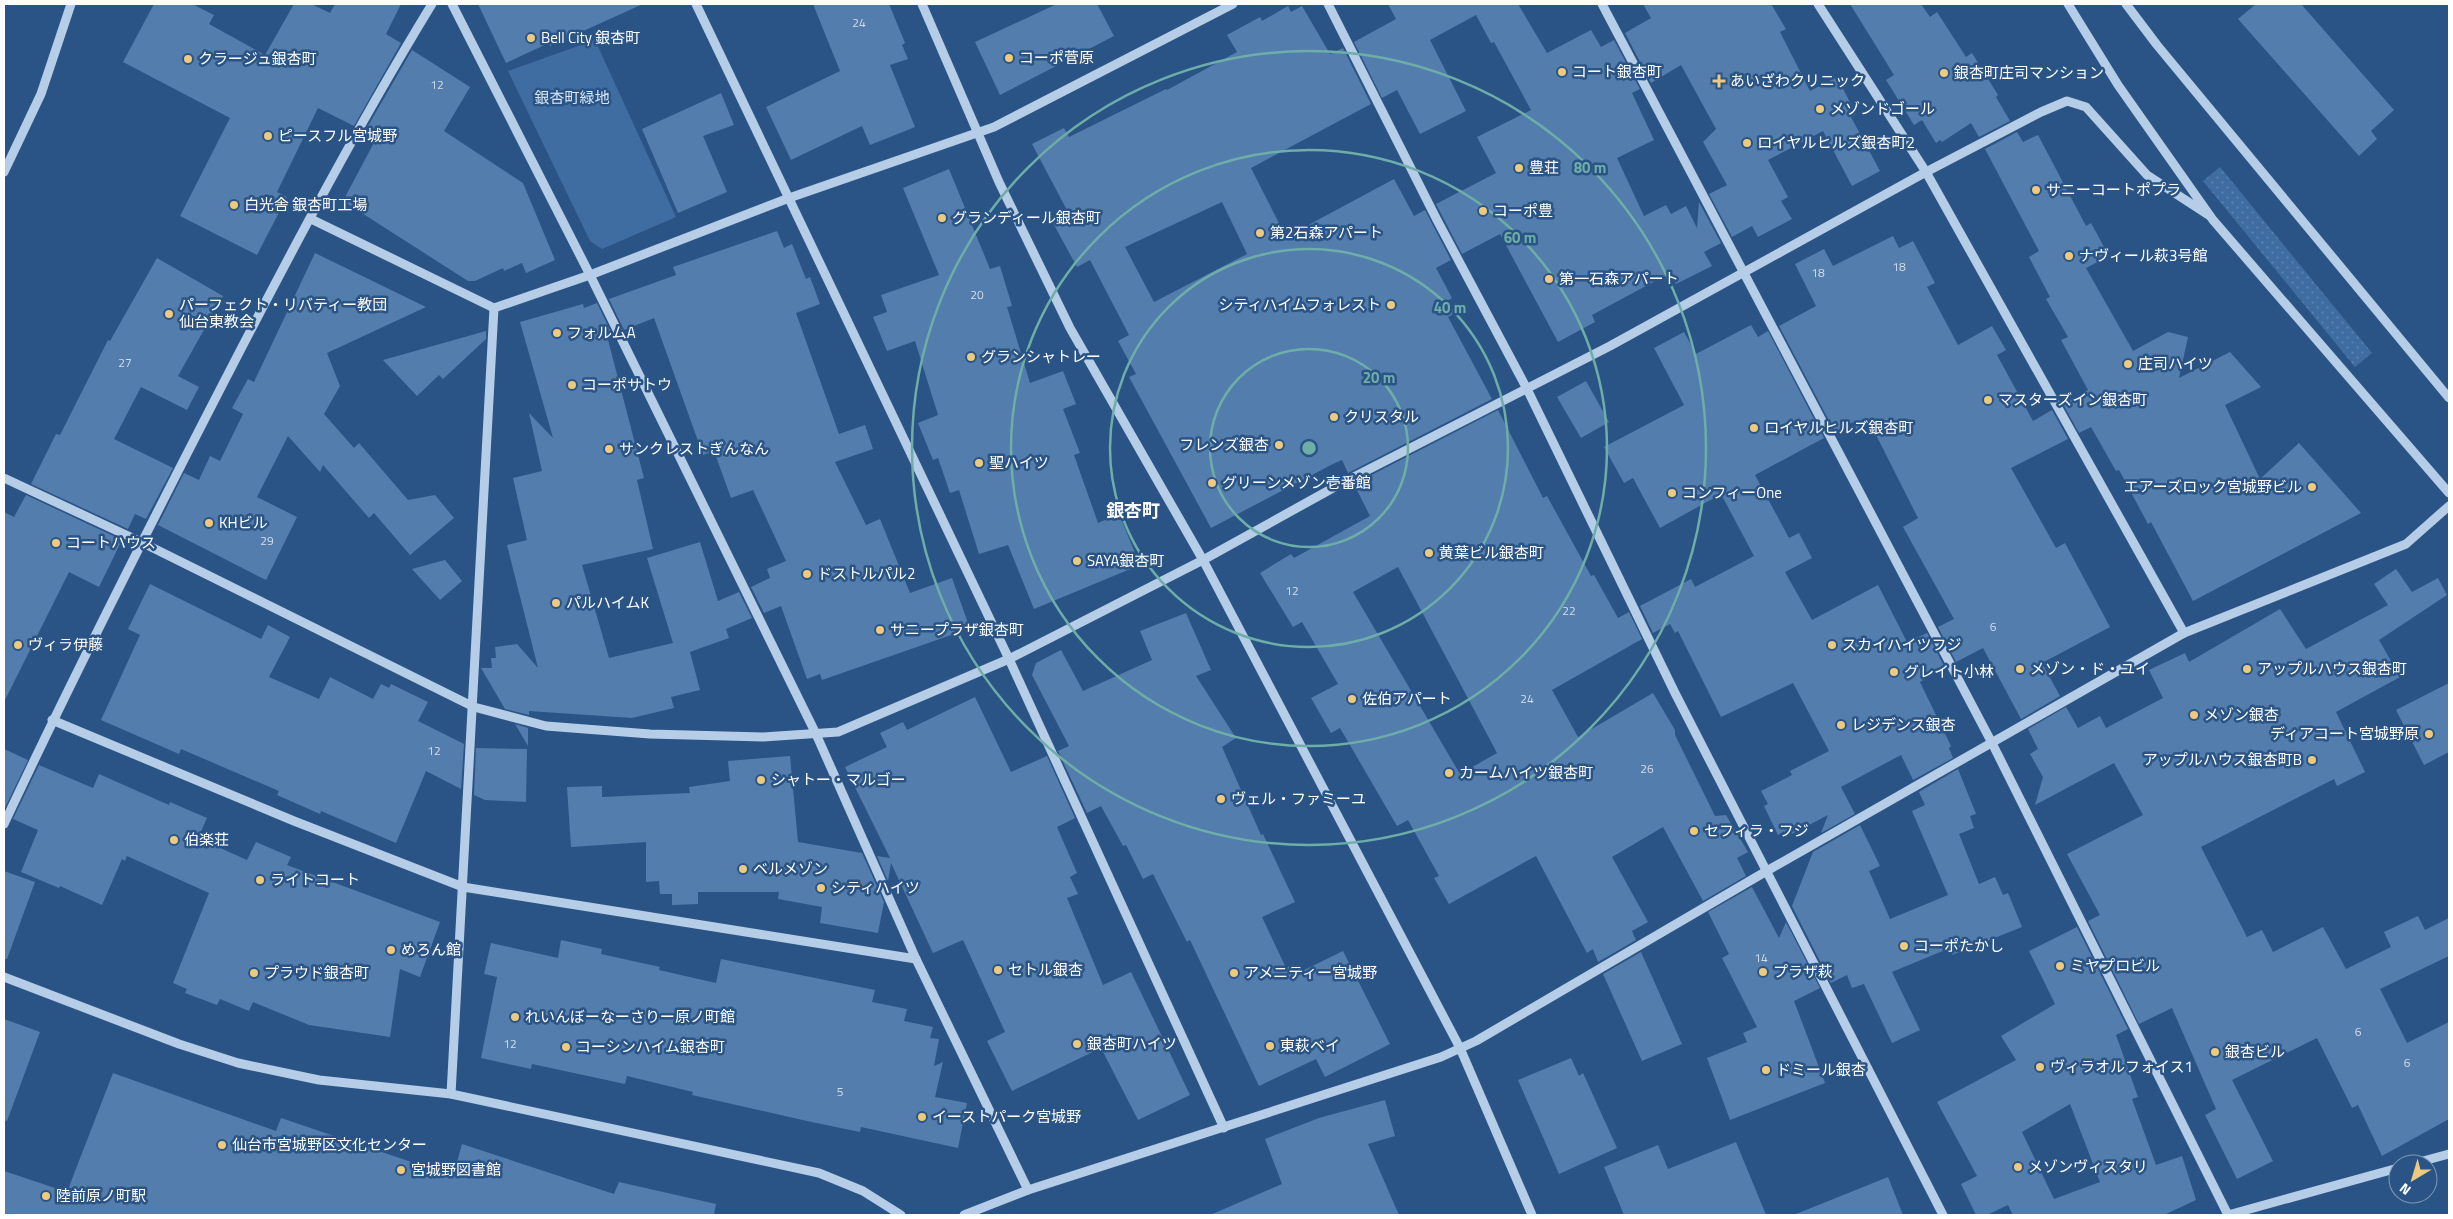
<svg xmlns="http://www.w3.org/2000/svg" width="2453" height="1219" viewBox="0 0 2453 1219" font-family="'Titillium Web','Noto Sans JP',sans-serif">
<defs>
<pattern id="grass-dots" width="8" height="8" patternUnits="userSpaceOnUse" patternTransform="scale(1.25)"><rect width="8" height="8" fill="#3f6da1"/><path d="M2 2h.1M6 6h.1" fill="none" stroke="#5c83af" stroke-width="1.8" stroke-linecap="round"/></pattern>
</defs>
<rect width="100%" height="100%" fill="#2a5485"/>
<!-- grass -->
<path fill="url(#grass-dots)" d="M2220 167 2372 353 2355 367 2203 181Z"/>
<!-- park -->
<path fill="#3f6da1" d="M595 40 676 217 602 249 590 241 508 71Z"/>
<!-- building -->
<g fill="#537dac" fill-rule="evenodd">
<path d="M154 4H192L214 15 209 24 265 55 294 4H311L330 13 335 4H401L386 34 401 43 354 126 318 108 277 192 287 197 257 255 180 216 230 118 123 62Z"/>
<path d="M478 4H643L550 46 549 43 506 63Z"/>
<path d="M813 4H889L905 43 902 45 908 59 890 65 915 127 870 145 862 126 791 160 766 107 840 71Z"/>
<path d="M1057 4H1097L1114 36 1000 95 975 42Z"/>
<path d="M1388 4H1518L1547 53 1591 30 1601 47 1614 40 1640 89 1632 93 1654 140 1617 158 1644 216 1666 205 1671 214 1686 206 1697 228 1699 202 1721 243 1704 252 1712 266 1676 284 1670 273 1592 315 1595 322 1558 342 1500 234 1462 254 1436 204 1496 173 1477 137 1531 110 1494 42 1491 43 1476 15 1430 40 1466 111 1420 134 1397 90 1382 98 1354 42 1396 19Z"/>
<path d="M1643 4H1771L1786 29 1780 32 1810 91 1837 77 1856 114 1851 117 1880 171 1852 186 1823 131 1768 160 1788 197 1781 201 1792 219 1758 237 1752 226 1732 237 1709 194 1727 185 1703 142 1716 129 1681 65 1651 83 1625 33 1651 18Z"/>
<path d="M1850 4H1921L1930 17 1937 12 1966 57 1972 53 1998 95 1996 97 2010 121 1979 137 1971 123 1942 142 1940 140 1936 143 1922 120 1914 125 1886 80 1894 75Z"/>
<path d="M2256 4H2301L2394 110 2371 131 2377 139 2359 156 2238 19Z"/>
<path d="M1288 6 1291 12 1302 6 1330 54 1343 48 1371 104 1251 168 1286 237 1394 179 1414 216 1425 210 1451 260 1436 268 1452 298 1446 302 1453 314 1448 317 1492 399 1348 473 1342 460 1333 464 1211 528 1129 377 1136 374 1118 341 1129 335 1090 260 1077 267 1053 223 1069 214 1032 144 1064 128 1069 137 1166 89 1167 90 1237 52 1227 35 1260 17 1262 21ZM1222 202 1247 254 1154 302 1125 247Z"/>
<path d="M412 50 470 87 444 131 523 183 555 260 526 273 522 263 504 271 503 268 475 281H468L343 201 377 137 365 131Z"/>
<path d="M721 93 734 125 703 136 727 192 678 213 642 129Z"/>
<path d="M2017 132 2023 142 2038 135 2086 226 2091 223 2109 256 2086 268 2133 351 2168 332 2188 337 2179 378 2230 352 2261 387 2225 405 2260 479 2299 443 2361 513 2193 601 2151 522 2148 524 2119 470 2116 471 2091 427 2079 433 2063 404 2088 390 2061 340 2068 337 2046 299 2050 297 2029 257 2039 251 1985 149Z"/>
<path d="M949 169 990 269 1000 266 1012 306 1007 307 1030 383 1063 371 1076 404 1063 409 1080 453 1074 455 1098 523 1119 514 1140 565 1034 609 1008 545 979 554 959 490 950 493 938 458 933 460 918 423 938 415 915 341 887 351 873 317 887 312 881 295 939 275 903 188Z"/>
<path d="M777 231 784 248 792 244 806 279 810 277 820 304 796 313 839 434 865 425 873 449 835 462 866 525 880 519 910 593 952 578 968 623 956 627 957 633 822 680 820 674 807 679 781 606 764 613 751 587 770 578 767 569 786 561 753 490 731 498 714 451 703 455 654 318 624 330 609 299 676 275 673 267Z"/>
<path d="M1893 236 1899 248 1913 241 1935 283 1927 287 1958 345 1992 326 2006 350 1997 355 2033 421 2052 410 2068 439 2011 468 2056 548 2065 543 2110 627 2042 663 2060 696 2021 719 1983 648 1956 662 1938 627 1954 619 1903 527 1918 518 1870 423 1857 430 1853 422 1835 432 1779 326 1816 306 1795 264 1824 249 1833 266Z"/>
<path d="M315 253 426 307 327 353 340 386 324 414 354 448 359 443 408 500 435 495 454 518 410 555 374 513 369 518 323 465 320 472 288 436 257 497 297 517 266 580 158 525 184 473 199 480 210 456 220 461 243 414 232 408 248 379 254 382Z"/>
<path d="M157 258 223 296 178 376 199 387 187 410 141 387 114 439 173 468 146 519 135 514 128 529 31 484 56 434 60 435 108 340 110 341Z"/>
<path d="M597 303 612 334 607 336 644 478 637 480 653 549 582 565 609 658 673 643 647 558 700 542 718 601 739 592 752 618 726 629 729 638 690 652 700 690 671 697 674 708 632 718 529 711V715L505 709 481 668H492L491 658H496L495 647 517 644 538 668 507 545 527 540 513 478 542 471 529 413 553 438 520 322 583 304 584 308Z"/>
<path d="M1751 325 1758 337 1768 331 1824 438 1755 475 1789 538 1799 533 1812 558 1785 572 1812 620 1878 585 1907 642 1927 633 1945 668 1920 682 1951 746 1949 748 1953 758 1913 780 1901 755 1841 787 1855 814 1821 833 1828 815 1786 837 1784 831 1778 835 1764 806 1768 804 1761 791 1792 775 1790 771 1829 751 1793 683 1721 717 1678 631 1675 633 1670 624 1653 633 1640 606 1691 579 1695 587 1754 556 1721 494 1660 528 1633 478 1624 483 1604 447 1684 405 1654 348 1684 332 1696 354Z"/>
<path d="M486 331V339L443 379 439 375 417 396 383 360Z"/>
<path d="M1586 381 1609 422 1581 438 1557 397Z"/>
<path d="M1498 410 1543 498 1547 496 1591 576 1594 575 1618 618 1629 612 1642 639 1552 690 1578 737 1653 693 1675 730V735L1715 816 1726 815 1748 852 1737 858 1746 876 1703 901 1663 827 1612 857 1648 922 1632 931 1636 940 1598 962 1593 949 1587 953 1536 856 1449 904 1434 878 1439 876 1408 820 1397 826 1340 728 1331 733 1311 698 1338 684 1302 622 1293 627 1260 573 1291 554 1294 558 1370 516 1354 484ZM1398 567 1497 753 1460 774 1353 592Z"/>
<path d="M26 495 122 540 99 587 69 572 4 702V512L14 517Z"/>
<path d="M445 560 462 581 440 600 412 569Z"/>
<path d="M2396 569 2412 592 2438 578 2447 595 2379 640 2400 677 2336 712 2365 772 2337 786 2334 779 2201 847 2247 937 2262 930 2273 952 2323 927 2346 969 2391 947 2384 932 2418 916 2425 930 2449 918V956L2380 989 2407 1043 2449 1022V1119L2382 1156 2358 1105 2352 1108 2317 1038 2232 1080 2273 1161 2237 1179 2205 1115 2216 1109 2172 1008 2139 1024 2088 921 2100 915 2067 854 2143 815 2114 763 2035 805 2043 777 2030 754 2038 749 2028 729 2066 707 2078 728 2100 716 2106 728 2163 698 2149 670 2185 653 2189 662 2280 609 2306 649 2388 605 2374 584Z"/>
<path d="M150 584 261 639 268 625 290 637 269 677 319 699 330 677 373 699 381 684 389 688 391 684 428 702 418 721 464 744 461 789 426 771 396 843 321 811 320 814 277 795 279 791 181 749 179 754 101 720 140 635 128 629Z"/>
<path d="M1186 613 1211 670 1196 676 1236 738 1222 747 1261 835 1263 834 1295 902 1262 917 1286 968 1293 964 1298 973 1343 951 1390 1044 1325 1077 1316 1059 1259 1086 1190 940 1187 942 1153 874 1143 879 1126 845 1123 846 1101 806 1087 813 1058 751 1069 746 1032 675 1036 663 1061 650 1083 691 1152 660 1140 631Z"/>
<path d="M2449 683V752L2424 765 2396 710Z"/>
<path d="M975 697 1011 772 1047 756 1075 818 1057 827 1077 873 1070 877 1078 894 1067 898 1103 985 1131 972 1190 1095 1138 1120 1101 1048 1012 1091 987 1041 1005 1032 963 940 933 953 891 863 888 881 877 856 890 858 845 767 887 747 880 733 903 722 907 730Z"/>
<path d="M515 724 528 728V746Z"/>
<path d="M476 748 527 749 526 802 485 800 474 795Z"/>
<path d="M4 749 28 760 4 810Z"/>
<path d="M790 756 798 842 862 853 884 902 878 933 820 923 822 907 778 899 779 892H698V904L672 905V894H660L659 881 646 882V842L571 847 567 787 602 786V797L690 793 689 787 730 781 728 761Z"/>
<path d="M39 765 93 788 99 774 169 805 170 802 207 818 198 838 247 860 256 842 291 857 287 865 440 922 420 977 400 969 390 1037 309 1025 253 1002 249 1011 220 999 217 1005 185 993 187 989 173 983 209 893 127 856 125 861 122 859 102 905 60 886 59 888 21 872 38 830 13 819Z"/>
<path d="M1958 769 1976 814 1970 816 1974 828 1959 834 1979 884 1995 877 2003 895 2008 893 2022 927 1952 955 1950 948 1892 972 1920 1030 1892 1043 1864 984 1852 988 1847 975 1831 983 1792 906 1813 852 1860 825 1880 866 1869 871 1890 919 1948 895 1912 811 1925 805 1919 792Z"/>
<path d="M4 871 35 882 7 959H4Z"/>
<path d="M1752 887 1779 938 1786 922 1820 988 1794 1001 1825 1083 1730 1120 1707 1058 1747 1042 1743 1033 1757 1027 1722 958 1729 954 1708 912Z"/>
<path d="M2077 927 2128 1029 2116 1035 2138 1097 2132 1099 2156 1165 2182 1156 2196 1200 2164 1215H2013L2008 1205 1987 1215H1976L1961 1184 1977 1176 1937 1102 2016 1060 2001 1036 2055 1004 2029 951ZM2070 1104 2100 1182 2054 1199 2022 1132Z"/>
<path d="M561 940 602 949 601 954 660 967 659 970 716 983 721 959 875 990 872 1002 907 1009 904 1021 933 1027 930 1038 939 1039 934 1066 943 1062 935 1097 967 1103 958 1148 861 1127 860 1132 807 1121 692 1095 693 1092 627 1076 625 1084 532 1064 531 1069 481 1058 497 977 484 974 491 943 558 958Z"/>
<path d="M1641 952 1682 1044 1642 1061 1603 974Z"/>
<path d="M4 1019 40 1032 7 1121 4 1120Z"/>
<path d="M1571 1058 1579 1076 1583 1073 1617 1148 1559 1174 1518 1080Z"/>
<path d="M113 1073 276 1131 281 1118 453 1176 462 1144 614 1194 619 1182 716 1204 714 1215H4V1171L67 1192Z"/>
<path d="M1385 1100 1395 1136 1368 1144 1399 1215H1210L1282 1184 1265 1139 1319 1118Z"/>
<path d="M1736 1142 1766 1215H1624L1604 1167 1658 1145 1668 1169Z"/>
<path d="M1888 1177 1903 1215H1797L1796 1214Z"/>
</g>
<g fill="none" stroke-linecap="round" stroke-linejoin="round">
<!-- minor -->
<g stroke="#b5cde7" stroke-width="9">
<path d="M452 4 590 275 816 734 916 959 1028 1190"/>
<path d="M696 4 1009 659 1224 1128"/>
<path d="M922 4 999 182 1070 328 1203 560 1460 1048 1532 1215"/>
<path d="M1328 4 1437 220 1527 389 1675 693 1943 1215"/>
<path d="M1602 4 1992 743 2228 1215"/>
<path d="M1818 4 1926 172 2184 633"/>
<path d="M2068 4 2118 85 2213 220 2449 493"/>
<path d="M2126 4 2157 45 2449 398"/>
<path d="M4 172 41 94 71 4"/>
<path d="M311 219 494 308 590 275 789 198 994 127 1233 4"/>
<path d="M4 478 141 542 474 707 546 726 650 734 763 737 838 732 1009 659 1203 560 1342 483 1610 346 1926 172 2041 112 2067 101 2086 107 2147 175 2210 216"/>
<path d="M52 720 294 821 463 887 916 959"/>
<path d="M4 824C70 683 140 545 211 407 281 271 352 135 432 4"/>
<path d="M4 977 179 1044 238 1063 319 1080 451 1094 819 1173 863 1191 901 1215"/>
<path d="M451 1094 494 308"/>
<path d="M2412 1164 2449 1154"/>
<path d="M964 1215 1028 1190 1441 1057 1476 1041 1765 872 2184 633 2406 544 2449 506"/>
<path d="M2228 1215 2398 1168"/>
</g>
</g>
<!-- distance rings -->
<g fill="none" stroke="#6fada8" stroke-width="2.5">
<circle cx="1309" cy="448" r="99"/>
<circle cx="1309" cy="448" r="199"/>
<circle cx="1309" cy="448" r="298"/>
<circle cx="1309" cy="448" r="397"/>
</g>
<!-- markers -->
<g fill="#edca7d" stroke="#2a5485" stroke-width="2">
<circle cx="531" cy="38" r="5"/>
<circle cx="1009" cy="58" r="5"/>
<circle cx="188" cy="59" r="5"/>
<circle cx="1562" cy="72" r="5"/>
<circle cx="1944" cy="73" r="5"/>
<path d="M1716.5 73.5h5v5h5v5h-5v5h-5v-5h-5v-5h5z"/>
<circle cx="1820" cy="109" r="5"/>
<circle cx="268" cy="136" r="5"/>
<circle cx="1747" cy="143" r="5"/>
<circle cx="1519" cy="168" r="5"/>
<circle cx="2036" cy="190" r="5"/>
<circle cx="234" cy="205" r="5"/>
<circle cx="1483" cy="211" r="5"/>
<circle cx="942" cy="218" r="5"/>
<circle cx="1260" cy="233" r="5"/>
<circle cx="2069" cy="256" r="5"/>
<circle cx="1549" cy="279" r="5"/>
<circle cx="1391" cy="305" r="5"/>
<circle cx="169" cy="314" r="5"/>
<circle cx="557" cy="333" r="5"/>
<circle cx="971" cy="357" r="5"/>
<circle cx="2128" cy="364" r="5"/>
<circle cx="572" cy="385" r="5"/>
<circle cx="1988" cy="400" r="5"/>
<circle cx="1334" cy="417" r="5"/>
<circle cx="1754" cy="428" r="5"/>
<circle cx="1279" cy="445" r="5"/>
<circle cx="609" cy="449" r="5"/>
<circle cx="979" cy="463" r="5"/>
<circle cx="1212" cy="483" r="5"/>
<circle cx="2312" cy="487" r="5"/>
<circle cx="1672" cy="493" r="5"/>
<circle cx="209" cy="523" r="5"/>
<circle cx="56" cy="543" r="5"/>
<circle cx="1429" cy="553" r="5"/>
<circle cx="1077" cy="561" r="5"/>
<circle cx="807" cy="574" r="5"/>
<circle cx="556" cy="603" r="5"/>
<circle cx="880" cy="630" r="5"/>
<circle cx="18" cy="645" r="5"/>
<circle cx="1832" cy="645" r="5"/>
<circle cx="2020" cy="669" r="5"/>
<circle cx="2247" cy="669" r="5"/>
<circle cx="1894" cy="672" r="5"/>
<circle cx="1352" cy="699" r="5"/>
<circle cx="2194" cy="715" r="5"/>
<circle cx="1841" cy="725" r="5"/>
<circle cx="2429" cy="734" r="5"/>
<circle cx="2312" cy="760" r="5"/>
<circle cx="1449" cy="773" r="5"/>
<circle cx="761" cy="780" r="5"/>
<circle cx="1221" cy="799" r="5"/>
<circle cx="1694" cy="831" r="5"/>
<circle cx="174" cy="840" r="5"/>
<circle cx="743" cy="869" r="5"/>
<circle cx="260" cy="880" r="5"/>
<circle cx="821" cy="888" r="5"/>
<circle cx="1904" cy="946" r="5"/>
<circle cx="391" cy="950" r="5"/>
<circle cx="2060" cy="966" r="5"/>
<circle cx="998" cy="970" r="5"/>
<circle cx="1763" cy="972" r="5"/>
<circle cx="254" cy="973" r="5"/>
<circle cx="1234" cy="973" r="5"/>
<circle cx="515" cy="1017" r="5"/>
<circle cx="1077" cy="1044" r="5"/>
<circle cx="1270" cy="1046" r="5"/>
<circle cx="566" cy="1047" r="5"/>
<circle cx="2215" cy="1052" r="5"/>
<circle cx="2040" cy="1067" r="5"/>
<circle cx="1766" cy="1070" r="5"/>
<circle cx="922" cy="1117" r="5"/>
<circle cx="222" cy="1145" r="5"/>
<circle cx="2018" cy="1167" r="5"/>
<circle cx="401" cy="1170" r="5"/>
<circle cx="46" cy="1196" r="5"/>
</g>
<g text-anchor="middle" stroke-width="5" stroke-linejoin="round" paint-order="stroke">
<!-- number labels -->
<g font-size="12" fill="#d4deea">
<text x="859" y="27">24</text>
<text x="437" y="89">12</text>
<text x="1899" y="271">18</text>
<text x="1818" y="277">18</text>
<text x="977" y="299">20</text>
<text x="125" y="367">27</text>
<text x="267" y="545">29</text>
<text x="1292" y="595">12</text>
<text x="1569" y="615">22</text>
<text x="1993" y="631">6</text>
<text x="1527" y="703">24</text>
<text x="434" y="755">12</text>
<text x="1647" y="773">26</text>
<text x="1761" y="962">14</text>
<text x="2358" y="1036">6</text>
<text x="510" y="1048">12</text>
<text x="2407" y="1067">6</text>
<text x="840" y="1096">5</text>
</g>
<!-- poi labels -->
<g font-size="15" fill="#fff" stroke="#2a5485" text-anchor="start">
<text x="541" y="43">Bell City 銀杏町</text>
<text x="1019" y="63">コーポ菅原</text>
<text x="198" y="64">クラージュ銀杏町</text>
<text x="1572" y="77">コート銀杏町</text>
<text x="1954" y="78">銀杏町庄司マンション</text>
<text x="1730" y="86">あいざわクリニック</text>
<text x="1830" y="114">メゾンドゴール</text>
<text x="278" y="141">ピースフル宮城野</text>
<text x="1757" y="148">ロイヤルヒルズ銀杏町2</text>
<text x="1529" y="173">豊荘</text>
<text x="2046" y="195">サニーコートポプラ</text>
<text x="244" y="210">白光舎 銀杏町工場</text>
<text x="1493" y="216">コーポ豊</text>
<text x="952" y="223">グランディール銀杏町</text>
<text x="1270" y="238">第2石森アパート</text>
<text x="2079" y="261">ナヴィール萩3号館</text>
<text x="1559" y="284">第一石森アパート</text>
<text x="179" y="310">パーフェクト・リバティー教団<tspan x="179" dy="17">仙台東教会</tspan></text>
<text x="1381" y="310" text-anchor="end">シティハイムフォレスト</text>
<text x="567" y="338">フォルムA</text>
<text x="981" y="362">グランシャトレー</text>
<text x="2138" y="369">庄司ハイツ</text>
<text x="582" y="390">コーポサトウ</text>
<text x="1998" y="405">マスターズイン銀杏町</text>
<text x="1344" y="422">クリスタル</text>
<text x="1764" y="433">ロイヤルヒルズ銀杏町</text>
<text x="1269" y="450" text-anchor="end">フレンズ銀杏</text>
<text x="619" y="454">サンクレストぎんなん</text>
<text x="989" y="468">聖ハイツ</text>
<text x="1222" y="488">グリーンメゾン壱番館</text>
<text x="2302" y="492" text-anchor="end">エアーズロック宮城野ビル</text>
<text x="1682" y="498">コンフィーOne</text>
<text x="219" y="528">KHビル</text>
<text x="66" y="548">コートハウス</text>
<text x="1439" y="558">黄葉ビル銀杏町</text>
<text x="1087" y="566">SAYA銀杏町</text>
<text x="817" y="579">ドストルパル2</text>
<text x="566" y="608">パルハイムK</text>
<text x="890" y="635">サニープラザ銀杏町</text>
<text x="28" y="650">ヴィラ伊藤</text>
<text x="1842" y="650">スカイハイツフジ</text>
<text x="2030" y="674">メゾン・ド・ユイ</text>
<text x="2257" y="674">アップルハウス銀杏町</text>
<text x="1904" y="677">グレイト小林</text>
<text x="1362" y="704">佐伯アパート</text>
<text x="2204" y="720">メゾン銀杏</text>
<text x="1851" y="730">レジデンス銀杏</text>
<text x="2419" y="739" text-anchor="end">ディアコート宮城野原</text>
<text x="2302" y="765" text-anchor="end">アップルハウス銀杏町B</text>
<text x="1459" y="778">カームハイツ銀杏町</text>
<text x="771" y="785">シャトー・マルゴー</text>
<text x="1231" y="804">ヴェル・ファミーユ</text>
<text x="1704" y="836">セフィラ・フジ</text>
<text x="184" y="845">伯楽荘</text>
<text x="753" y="874">ベルメゾン</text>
<text x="270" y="885">ライトコート</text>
<text x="831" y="893">シティハイツ</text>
<text x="1914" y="951">コーポたかし</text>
<text x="401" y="955">めろん館</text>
<text x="2070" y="971">ミヤプロビル</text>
<text x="1008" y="975">セトル銀杏</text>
<text x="1773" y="977">プラザ萩</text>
<text x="264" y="978">プラウド銀杏町</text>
<text x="1244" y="978">アメニティー宮城野</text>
<text x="525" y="1022">れいんぼーなーさりー原ノ町館</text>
<text x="1087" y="1049">銀杏町ハイツ</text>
<text x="1280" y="1051">東萩ベイ</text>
<text x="576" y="1052">コーシンハイム銀杏町</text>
<text x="2225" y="1057">銀杏ビル</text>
<text x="2050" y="1072">ヴィラオルフォイス1</text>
<text x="1776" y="1075">ドミール銀杏</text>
<text x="932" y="1122">イーストパーク宮城野</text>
<text x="232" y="1150">仙台市宮城野区文化センター</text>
<text x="2028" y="1172">メゾンヴィスタリ</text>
<text x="411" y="1175">宮城野図書館</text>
<text x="56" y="1201">陸前原ノ町駅</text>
</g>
<!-- park labels -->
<g font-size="15" fill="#d8e6f6" stroke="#2a5485">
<text x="572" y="103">銀杏町緑地</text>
</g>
<!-- quarter labels -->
<g font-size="18" font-weight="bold" fill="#fff" stroke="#2a5485">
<text x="1133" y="517">銀杏町</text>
</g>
</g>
<circle cx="1309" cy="448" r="8" fill="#6fada8" stroke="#2a5485" stroke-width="2.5"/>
<g font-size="15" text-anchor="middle" font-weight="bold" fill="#6fada8" stroke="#2a5485" stroke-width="5" stroke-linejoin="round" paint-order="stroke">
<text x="1590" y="173">80 m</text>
<text x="1520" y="243">60 m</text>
<text x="1450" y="313">40 m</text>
<text x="1379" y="383">20 m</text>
</g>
<!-- border -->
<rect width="2453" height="1219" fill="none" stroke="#ffffff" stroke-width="10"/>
<!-- north arrow -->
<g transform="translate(2413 1179) rotate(218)"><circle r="24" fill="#2a5485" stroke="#7f98b6"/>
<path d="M0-4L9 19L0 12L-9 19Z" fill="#edca7d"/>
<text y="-8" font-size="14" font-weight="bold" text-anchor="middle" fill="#ffffff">N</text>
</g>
</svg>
